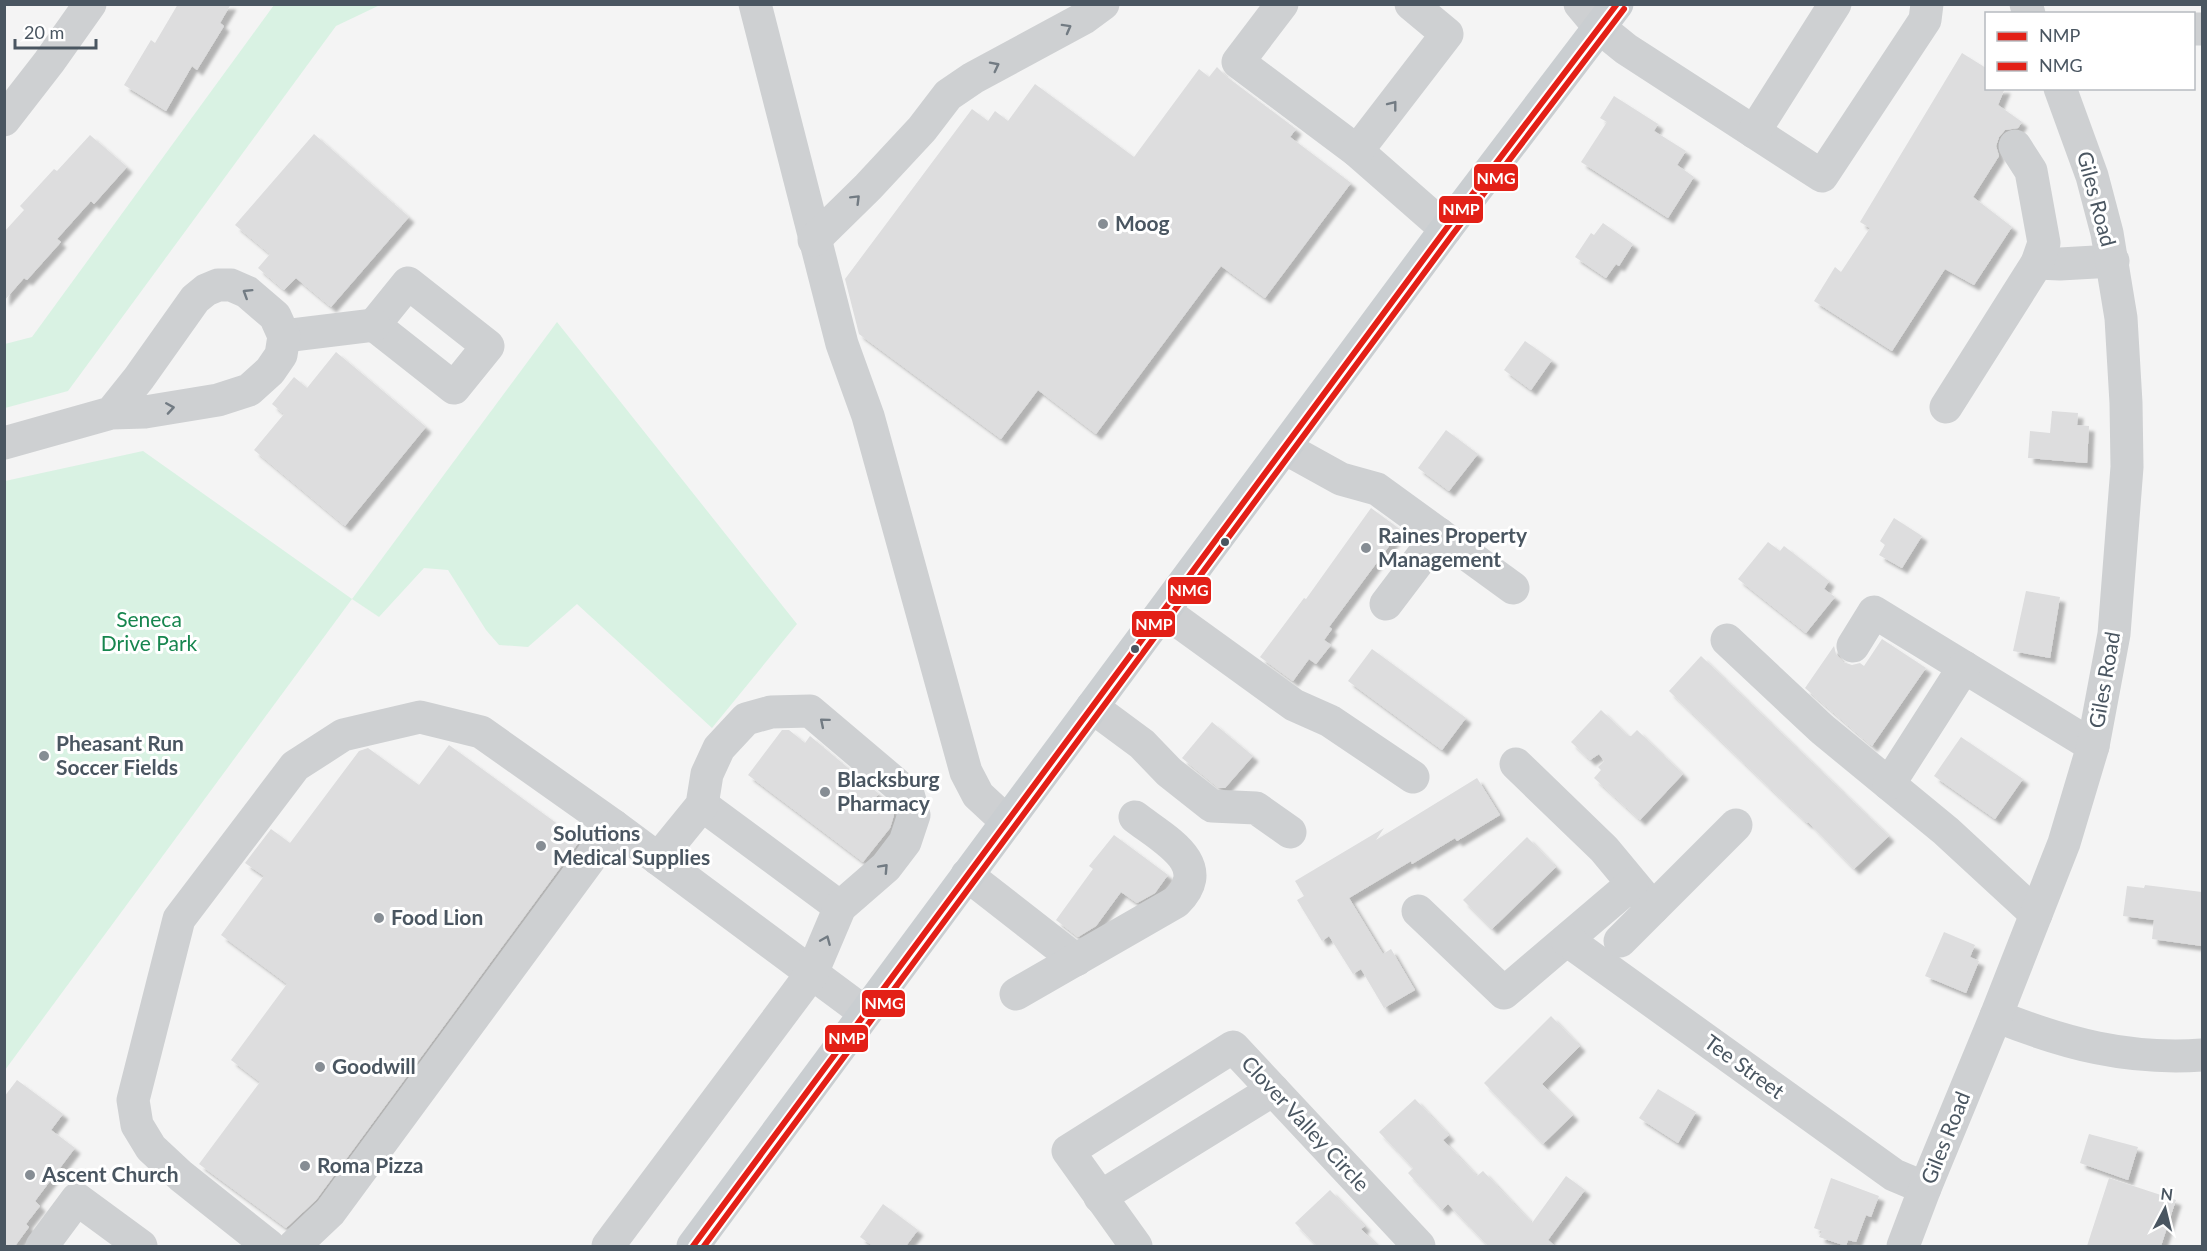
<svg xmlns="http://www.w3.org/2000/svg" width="2207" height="1251" viewBox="0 0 2207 1251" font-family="Lato,sans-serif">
<defs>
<filter id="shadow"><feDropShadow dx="5.5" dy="5.5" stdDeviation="1.5" flood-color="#0004"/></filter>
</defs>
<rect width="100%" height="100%" fill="#f4f4f4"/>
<!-- green -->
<g fill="#d9f2e3">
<path d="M274 5H380L336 26 68 391 5 408V344L32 337Z"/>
<path d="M557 322 797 624 712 728 577 604 528 647 499 645 486 630 448 570 424 568 379 617 352 599 5 1070V481L143 451 352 599Z"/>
</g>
<!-- building -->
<g fill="#ddddde" filter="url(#shadow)">
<path d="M178 4H231L220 23 224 26 197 70 192 66 166 111 124 85 151 40 155 43Z"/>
<path d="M1962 53 1986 68V88H2005L1998 105 2022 122 2018 128 2005 130 1999 137 1996 146 1999 156 1973 197 2012 227 1974 285 1945 269 1892 351 1814 301 1835 267 1841 272 1870 228 1860 222Z"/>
<path d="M1217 67 1227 77 1296 129 1290 137 1351 183 1265 298 1221 266 1096 434 1038 390 1001 439 859 334 845 279 972 109 988 121 995 111 1008 121 1035 84 1134 157 1199 69 1209 77Z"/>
<path d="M1614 96 1658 124 1654 131 1686 151 1677 165 1694 177 1668 218 1581 162 1607 122 1600 118Z"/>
<path d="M314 134 409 217 331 307 296 278 284 290 258 268 270 254 235 225Z"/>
<path d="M90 135 127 167 94 204 91 201 57 239 61 242 27 280 24 278 4 301V232L24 210 20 206 54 169 57 171Z"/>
<path d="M1603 223 1633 244 1619 266 1616 264 1606 278 1575 257 1591 233 1594 235Z"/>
<path d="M1525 341 1552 360 1531 390 1504 370Z"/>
<path d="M336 352 426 427 345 526 254 450 284 414 272 404 294 377 307 388Z"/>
<path d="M2052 411 2078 413 2077 425 2089 426 2087 463 2028 458 2030 431 2050 433Z"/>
<path d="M1446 430 1478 454 1449 491 1418 468Z"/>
<path d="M1371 508 1401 530 1329 627 1332 629 1324 640 1331 645 1316 664 1309 659 1293 681 1260 657 1304 598 1306 599Z"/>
<path d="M1894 518 1922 536 1902 568 1879 555 1885 545 1880 541Z"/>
<path d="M1768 542 1780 551 1784 546 1829 581 1824 589 1835 597 1806 633 1738 579Z"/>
<path d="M2026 591 2060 597 2050 658 2013 651Z"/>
<path d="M1882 639 1926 668 1872 746 1805 688 1834 646 1836 654 1843 662 1852 665 1860 663 1864 666Z"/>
<path d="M1372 649 1466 718 1442 750 1348 681Z"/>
<path d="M1701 656 1889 836 1854 869 1808 822 1807 823 1774 792 1669 691Z"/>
<path d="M1601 710 1627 735 1631 736 1637 730 1683 774 1640 820 1594 778 1601 770 1598 767 1604 761 1599 754 1590 760 1571 742Z"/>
<path d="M1212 722 1253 756 1225 788H1219L1182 758Z"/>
<path d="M782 730H789L805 743 810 736 879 794 876 797 893 809 894 815 890 828 863 862 748 775Z"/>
<path d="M1961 737 2023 779 1995 819 1934 776Z"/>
<path d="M449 745 570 833 579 842 316 1200 286 1228 199 1164 260 1082 231 1060 287 984 221 935 264 876 245 863 271 829 290 843 359 751 368 748 419 785Z"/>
<path d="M1477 778 1500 815 1457 841 1455 838 1412 864 1411 861 1349 898 1383 954 1391 949 1415 990 1384 1008 1361 969 1353 974 1329 936 1322 941 1297 900 1304 896 1295 881 1384 828 1376 840Z"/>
<path d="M1114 835 1168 875 1155 893 1137 903 1121 892 1096 926 1078 937 1056 920 1093 869 1089 866Z"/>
<path d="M1527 837 1556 867 1492 929 1463 900Z"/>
<path d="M2145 885 2202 892V946L2152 939 2154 920 2123 916 2127 886 2144 888Z"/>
<path d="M1944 932 1975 945 1970 957 1979 961 1966 993 1925 976Z"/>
<path d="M1551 1016 1580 1046 1542 1084 1573 1115 1543 1144 1484 1083Z"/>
<path d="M17 1080 63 1114 51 1130 75 1148 35 1201 40 1206 26 1224 29 1227 15 1246H4V1097Z"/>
<path d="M1658 1089 1696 1112 1678 1143 1639 1118Z"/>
<path d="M1415 1099 1449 1135 1443 1140 1477 1176 1483 1171 1532 1223 1566 1176 1585 1190 1548 1240 1555 1246H1488L1448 1204 1442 1210 1408 1173 1413 1168 1379 1132Z"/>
<path d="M2089 1134 2138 1147 2128 1180 2080 1163Z"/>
<path d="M1831 1178 1879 1196 1871 1217 1866 1215 1856 1242 1848 1240 1846 1246 1819 1237 1822 1231 1814 1228Z"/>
<path d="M2109 1178 2176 1200 2161 1246H2087Z"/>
<path d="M1330 1190 1365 1226 1361 1229 1378 1246H1317L1295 1223Z"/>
<path d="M883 1204 918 1230 906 1246H873L860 1237Z"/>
</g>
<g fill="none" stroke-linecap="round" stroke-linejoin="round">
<!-- minor -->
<g stroke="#ced0d2" stroke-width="33">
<path d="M755 4 842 344 868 416 966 772 978 795 1007 822"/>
<path d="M1282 4 1238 62 1357 151 1446 229"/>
<path d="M1580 4 1600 28 1626 49 1822 176 1925 20 1927 4"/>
<path d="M2026 4 2029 14"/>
<path d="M2194 29H2202"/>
<path d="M4 120 49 62 90 4"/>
<path d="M1754 132 1835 4"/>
<path d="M1357 151 1447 34 1411 4"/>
<path d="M814 240 868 187 922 129 948 95 973 78 1084 18 1103 4"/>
<path d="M2037 263 2060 264 2113 261"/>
<path d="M408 283 488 346 454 388 374 325Z"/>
<path d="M284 336 374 325"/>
<path d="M1946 407 2037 263 2044 243 2031 171 2015 146"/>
<path d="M4 443 111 413 145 412 218 400 249 390 270 371 281 355 284 336 275 316 247 292 231 285H218L206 290 195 299 139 378 111 413"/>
<path d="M1285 448 1341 479 1377 489 1513 588"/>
<path d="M1386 604 1439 534"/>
<path d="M1164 611 1294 705 1330 721 1413 777"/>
<path d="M1727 640 1822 729 1946 831 2036 914"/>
<path d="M1853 646 1874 612 2093 746"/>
<path d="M1092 707 1142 744 1169 772 1212 806 1256 808 1290 832"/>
<path d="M1516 764 1604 849 1653 908"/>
<path d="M1889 784 1964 667"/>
<path d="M702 805 840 907"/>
<path d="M967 875 1076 960"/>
<path d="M1418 911 1504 993 1632 884"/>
<path d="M1567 940 1894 1175 1925 1188"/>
<path d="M1620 941 1736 825"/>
<path d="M1016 994 1176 902C1215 864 1163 839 1135 817"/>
<path d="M1996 1016C2066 1044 2127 1060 2202 1055"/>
<path d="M1100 1197 1273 1090"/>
<path d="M42 1246 77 1199 141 1246"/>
<path d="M269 1246 181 1176 151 1148 137 1125 133 1100 179 919 295 766 343 735 420 717 481 732 614 826 864 1012"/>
<path d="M294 1246 330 1212 614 826"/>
<path d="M608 1246 812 973 840 907 886 867 905 842 914 815 908 794 810 711 771 712 746 719 719 748 707 774 702 805 658 859"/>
<path d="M1136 1246 1068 1151 1233 1047 1419 1246"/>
<path d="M1903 1246 1925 1188 1996 1016 2064 843 2093 746 2114 634 2127 467 2126 403 2121 318 2107 233 2092 176 2060 88"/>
</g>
<!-- major -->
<path stroke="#caced1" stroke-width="33" d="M693 1246 1446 229 1617 4"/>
<defs>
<path id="bus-1" d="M693 1246 1446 229 1617 4"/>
<path id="bus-2" d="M704 1246 1453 234 1624 9"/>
</defs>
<!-- bus-1 casing -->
<use href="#bus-1" stroke="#fff" stroke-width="10"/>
<!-- bus-2 casing -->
<use href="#bus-2" stroke="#fff" stroke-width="10"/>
<!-- bus-1 -->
<use href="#bus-1" stroke="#e32017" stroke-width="6"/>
<!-- bus-2 -->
<use href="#bus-2" stroke="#e32017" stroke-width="6"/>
</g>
<!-- one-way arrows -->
<defs><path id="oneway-chevron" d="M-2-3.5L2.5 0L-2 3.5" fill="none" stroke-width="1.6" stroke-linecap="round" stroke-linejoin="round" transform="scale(1.5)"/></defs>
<g stroke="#727b83">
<use href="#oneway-chevron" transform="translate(1067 28) rotate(-29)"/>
<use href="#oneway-chevron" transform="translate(995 66) rotate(-27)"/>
<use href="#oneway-chevron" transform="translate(1393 105) rotate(-52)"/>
<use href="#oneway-chevron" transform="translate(856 199) rotate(-45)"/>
<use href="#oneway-chevron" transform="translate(247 293) rotate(-148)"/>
<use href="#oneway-chevron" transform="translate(170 408) rotate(-9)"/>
<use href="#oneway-chevron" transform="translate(824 722) rotate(-140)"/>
<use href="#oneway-chevron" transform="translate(884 868) rotate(-47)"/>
<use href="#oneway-chevron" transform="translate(826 940) rotate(-67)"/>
</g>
<!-- markers -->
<g fill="#868d94" stroke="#fff" stroke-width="2">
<circle cx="1103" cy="224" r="6"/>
<circle cx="1366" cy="548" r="6"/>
<circle cx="44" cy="756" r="6"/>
<circle cx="825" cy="792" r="6"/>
<circle cx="541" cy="846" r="6"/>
<circle cx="379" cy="918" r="6"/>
<circle cx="320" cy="1067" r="6"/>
<circle cx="305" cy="1166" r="6"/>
<circle cx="30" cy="1175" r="6"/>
</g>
<g fill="#4a5661" stroke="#fff" stroke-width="2">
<circle cx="1225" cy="542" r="5"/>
<circle cx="1135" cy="649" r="5"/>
</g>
<g text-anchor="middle" stroke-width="6" stroke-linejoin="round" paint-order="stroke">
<!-- street labels -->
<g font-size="21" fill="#4a5661" stroke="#fff">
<text transform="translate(2096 199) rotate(75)" y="7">Giles Road</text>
<text transform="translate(2105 680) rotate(-80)" y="7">Giles Road</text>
<text transform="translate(1744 1067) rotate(36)" y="7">Tee Street</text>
<text transform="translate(1305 1124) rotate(47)" y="7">Clover Valley Circle</text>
<text transform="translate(1946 1138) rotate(-68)" y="7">Giles Road</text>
</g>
<!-- poi labels -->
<g font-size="21" font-weight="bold" fill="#4a5661" stroke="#fff" text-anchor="start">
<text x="1115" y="231">Moog</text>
<text x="1378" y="543">Raines Property<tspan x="1378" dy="24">Management</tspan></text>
<text x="56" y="751">Pheasant Run<tspan x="56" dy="24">Soccer Fields</tspan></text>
<text x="837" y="787">Blacksburg<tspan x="837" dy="24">Pharmacy</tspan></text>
<text x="553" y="841">Solutions<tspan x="553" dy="24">Medical Supplies</tspan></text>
<text x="391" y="925">Food Lion</text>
<text x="332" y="1074">Goodwill</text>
<text x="317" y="1173">Roma Pizza</text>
<text x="42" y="1182">Ascent Church</text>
</g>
<!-- park labels -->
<g font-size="21" fill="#17864f" stroke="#fff">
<text x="149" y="627">Seneca<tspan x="149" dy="24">Drive Park</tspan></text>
</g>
</g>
<g stroke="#fff" stroke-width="2">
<rect x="1473" y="163" width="46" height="29" rx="6" fill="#e32017"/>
<rect x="1438" y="195" width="46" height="29" rx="6" fill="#e32017"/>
<rect x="1167" y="576" width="45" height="29" rx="6" fill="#e32017"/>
<rect x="1131" y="610" width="45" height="28" rx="6" fill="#e32017"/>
<rect x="861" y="989" width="45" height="29" rx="6" fill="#e32017"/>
<rect x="824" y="1024" width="45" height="29" rx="6" fill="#e32017"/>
</g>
<g font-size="16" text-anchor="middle" font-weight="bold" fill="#fff">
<text x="1496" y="184">NMG</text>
<text x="1461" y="215">NMP</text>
<text x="1189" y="596">NMG</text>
<text x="1154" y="630">NMP</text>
<text x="884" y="1009">NMG</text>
<text x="847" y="1044">NMP</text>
</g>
<!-- border -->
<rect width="2207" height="1251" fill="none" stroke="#4a5661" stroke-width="12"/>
<!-- legend -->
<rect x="1985" y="12" width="210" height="78" fill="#ffffff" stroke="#b7bbc0" stroke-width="1.5"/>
<rect x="1997" y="32" width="30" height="9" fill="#e32017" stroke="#b7bbc0" stroke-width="1.5"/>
<text x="2039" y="42" font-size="18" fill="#4a5661">NMP</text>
<rect x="1997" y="62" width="30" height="9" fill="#e32017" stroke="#b7bbc0" stroke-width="1.5"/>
<text x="2039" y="72" font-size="18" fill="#4a5661">NMG</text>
<!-- north arrow -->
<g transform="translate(2165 1209) rotate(7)" stroke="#ffffff" stroke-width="4.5" paint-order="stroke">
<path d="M0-4.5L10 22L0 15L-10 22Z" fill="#4a5661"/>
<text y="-9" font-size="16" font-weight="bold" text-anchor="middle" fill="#4a5661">N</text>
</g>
<!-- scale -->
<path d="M15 39v9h81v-9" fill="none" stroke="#4a5661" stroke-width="3"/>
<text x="24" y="39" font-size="18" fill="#4a5661" stroke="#ffffff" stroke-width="4.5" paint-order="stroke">20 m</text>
</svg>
